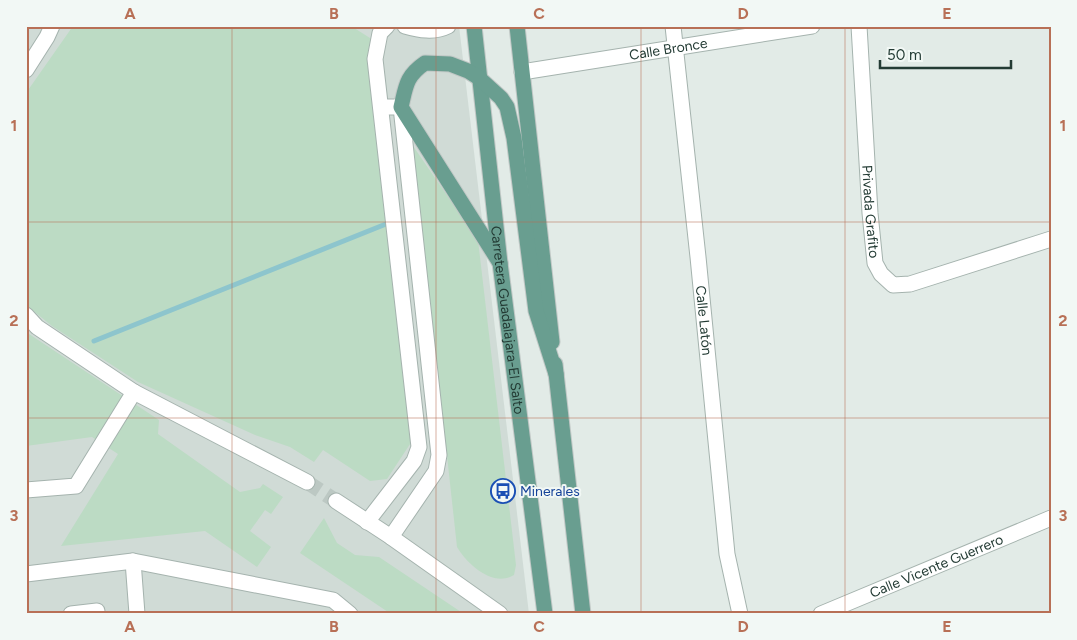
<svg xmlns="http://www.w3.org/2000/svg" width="1077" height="640" viewBox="0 0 1077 640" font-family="Figtree,sans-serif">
<rect width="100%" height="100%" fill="#e2ebe7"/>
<!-- built -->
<path fill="#d0dbd6" d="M26 26H459L529 614H26Z"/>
<!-- green -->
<g fill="#bcdbc4">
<path d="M73 26H351L370 38 373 46 414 438 387 479 370 481 323 450 314 462 290 447 255 435 138 382 52 326 26 305V93Z"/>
<path d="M413 146 478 240 516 565 514 575C493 588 467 564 457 547Z"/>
<path d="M26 332 159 420 158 434 240 492 260 488 263 484 283 497 271 514 265 510 250 531 271 547 257 567 205 531 61 546 118 454 92 437 26 446Z"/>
<path d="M324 518 337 543 355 555 379 557 464 614H391L300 553Z"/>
</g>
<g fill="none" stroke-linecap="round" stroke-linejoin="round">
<!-- stream -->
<path stroke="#8dc5cd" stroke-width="5" d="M94 341 391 222"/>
<!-- minor-tunnel -->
<path stroke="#bcc8c3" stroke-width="15" stroke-dasharray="15 8" stroke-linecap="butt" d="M307 482 336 501"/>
<defs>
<g id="minor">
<path d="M405 26C419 30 434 33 448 26"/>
<path id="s1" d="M673 26 698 257 727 554 740 614"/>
<path id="s2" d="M859 26 870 213 875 263 881 274 893 285 910 284 1051 239"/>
<path d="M26 70 47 37 52 26"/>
<path id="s3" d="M522 72 812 26"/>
<path d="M381 107H401L439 455 436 471 391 537"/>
<path d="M26 315 37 327 134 392 307 482"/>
<path d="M26 490 76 486 134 392"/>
<path d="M336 501 391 537 500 614"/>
<path d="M367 522 414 461 419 447 375 59 380 33 387 26"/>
<path d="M133 561 137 614"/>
<path d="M26 574 133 561 333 600 350 614"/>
<path d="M71 614 97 611"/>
<path id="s4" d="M821 614 1051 518"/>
</g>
<g id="major">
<path id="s5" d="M474 26 500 263 545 614"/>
<path d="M517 26 552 342"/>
<path d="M500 263 401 107C406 86 406 76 425 63L450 64 468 71 479 78 501 98 507 107 514 138 536 311 556 374"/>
<path d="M555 364 583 614"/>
</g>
</defs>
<!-- minor casing -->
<use href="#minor" stroke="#a5b3ae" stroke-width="17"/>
<!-- major casing -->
<use href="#major" stroke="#c1c8c6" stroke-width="17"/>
<!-- minor -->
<use href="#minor" stroke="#fff" stroke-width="15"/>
<!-- major -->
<use href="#major" stroke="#699e90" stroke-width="15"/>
</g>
<!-- grid -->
<path fill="none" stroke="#b87056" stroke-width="1" stroke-opacity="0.55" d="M232 26V614M436 26V614M641 26V614M845 26V614M26 222H1051M26 418H1051"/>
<!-- icons -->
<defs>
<symbol id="bus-ring" viewBox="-11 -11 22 22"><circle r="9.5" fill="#f2f8f5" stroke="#1a4fb4" stroke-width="1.5"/><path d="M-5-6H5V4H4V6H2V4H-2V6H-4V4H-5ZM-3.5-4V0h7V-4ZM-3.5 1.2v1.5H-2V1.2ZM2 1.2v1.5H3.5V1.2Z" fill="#1a4fb4"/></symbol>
</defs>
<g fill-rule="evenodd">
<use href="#bus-ring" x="489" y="477" width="28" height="28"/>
</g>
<g text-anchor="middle" stroke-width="4" stroke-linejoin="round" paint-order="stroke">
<!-- street labels -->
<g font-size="14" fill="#233b34" stroke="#f2f8f5">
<text dy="5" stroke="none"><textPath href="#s3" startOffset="148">Calle Bronce</textPath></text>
<text dy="5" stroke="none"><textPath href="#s2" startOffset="186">Privada Grafito</textPath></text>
<text dy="5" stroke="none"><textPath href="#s5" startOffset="296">Carretera Guadalajara-El Salto</textPath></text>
<text dy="5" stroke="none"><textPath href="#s1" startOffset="296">Calle Latón</textPath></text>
<text dy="5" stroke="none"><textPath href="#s4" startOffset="125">Calle Vicente Guerrero</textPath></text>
</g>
<!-- transit labels -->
<g font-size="14" fill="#164399" stroke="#f2f8f5" text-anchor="start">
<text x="520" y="496">Minerales</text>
</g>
</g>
<!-- border -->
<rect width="1077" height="640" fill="none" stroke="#f2f8f5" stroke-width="55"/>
<!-- scale -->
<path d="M880 60v8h131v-8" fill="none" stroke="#233b34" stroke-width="2.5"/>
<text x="887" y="60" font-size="15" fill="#233b34" stroke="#f2f8f5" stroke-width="4" paint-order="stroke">50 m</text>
<rect x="28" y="28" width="1022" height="584" fill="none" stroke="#b87056" stroke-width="2"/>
<g font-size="16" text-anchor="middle" font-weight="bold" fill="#b87056">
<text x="130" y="19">A</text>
<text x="334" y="19">B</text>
<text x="539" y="19">C</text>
<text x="743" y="19">D</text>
<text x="947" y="19">E</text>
<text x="14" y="131">1</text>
<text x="1063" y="131">1</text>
<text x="14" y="326">2</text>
<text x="1063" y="326">2</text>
<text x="14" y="521">3</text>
<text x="1063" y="521">3</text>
<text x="130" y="632">A</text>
<text x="334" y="632">B</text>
<text x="539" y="632">C</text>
<text x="743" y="632">D</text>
<text x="947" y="632">E</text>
</g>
</svg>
